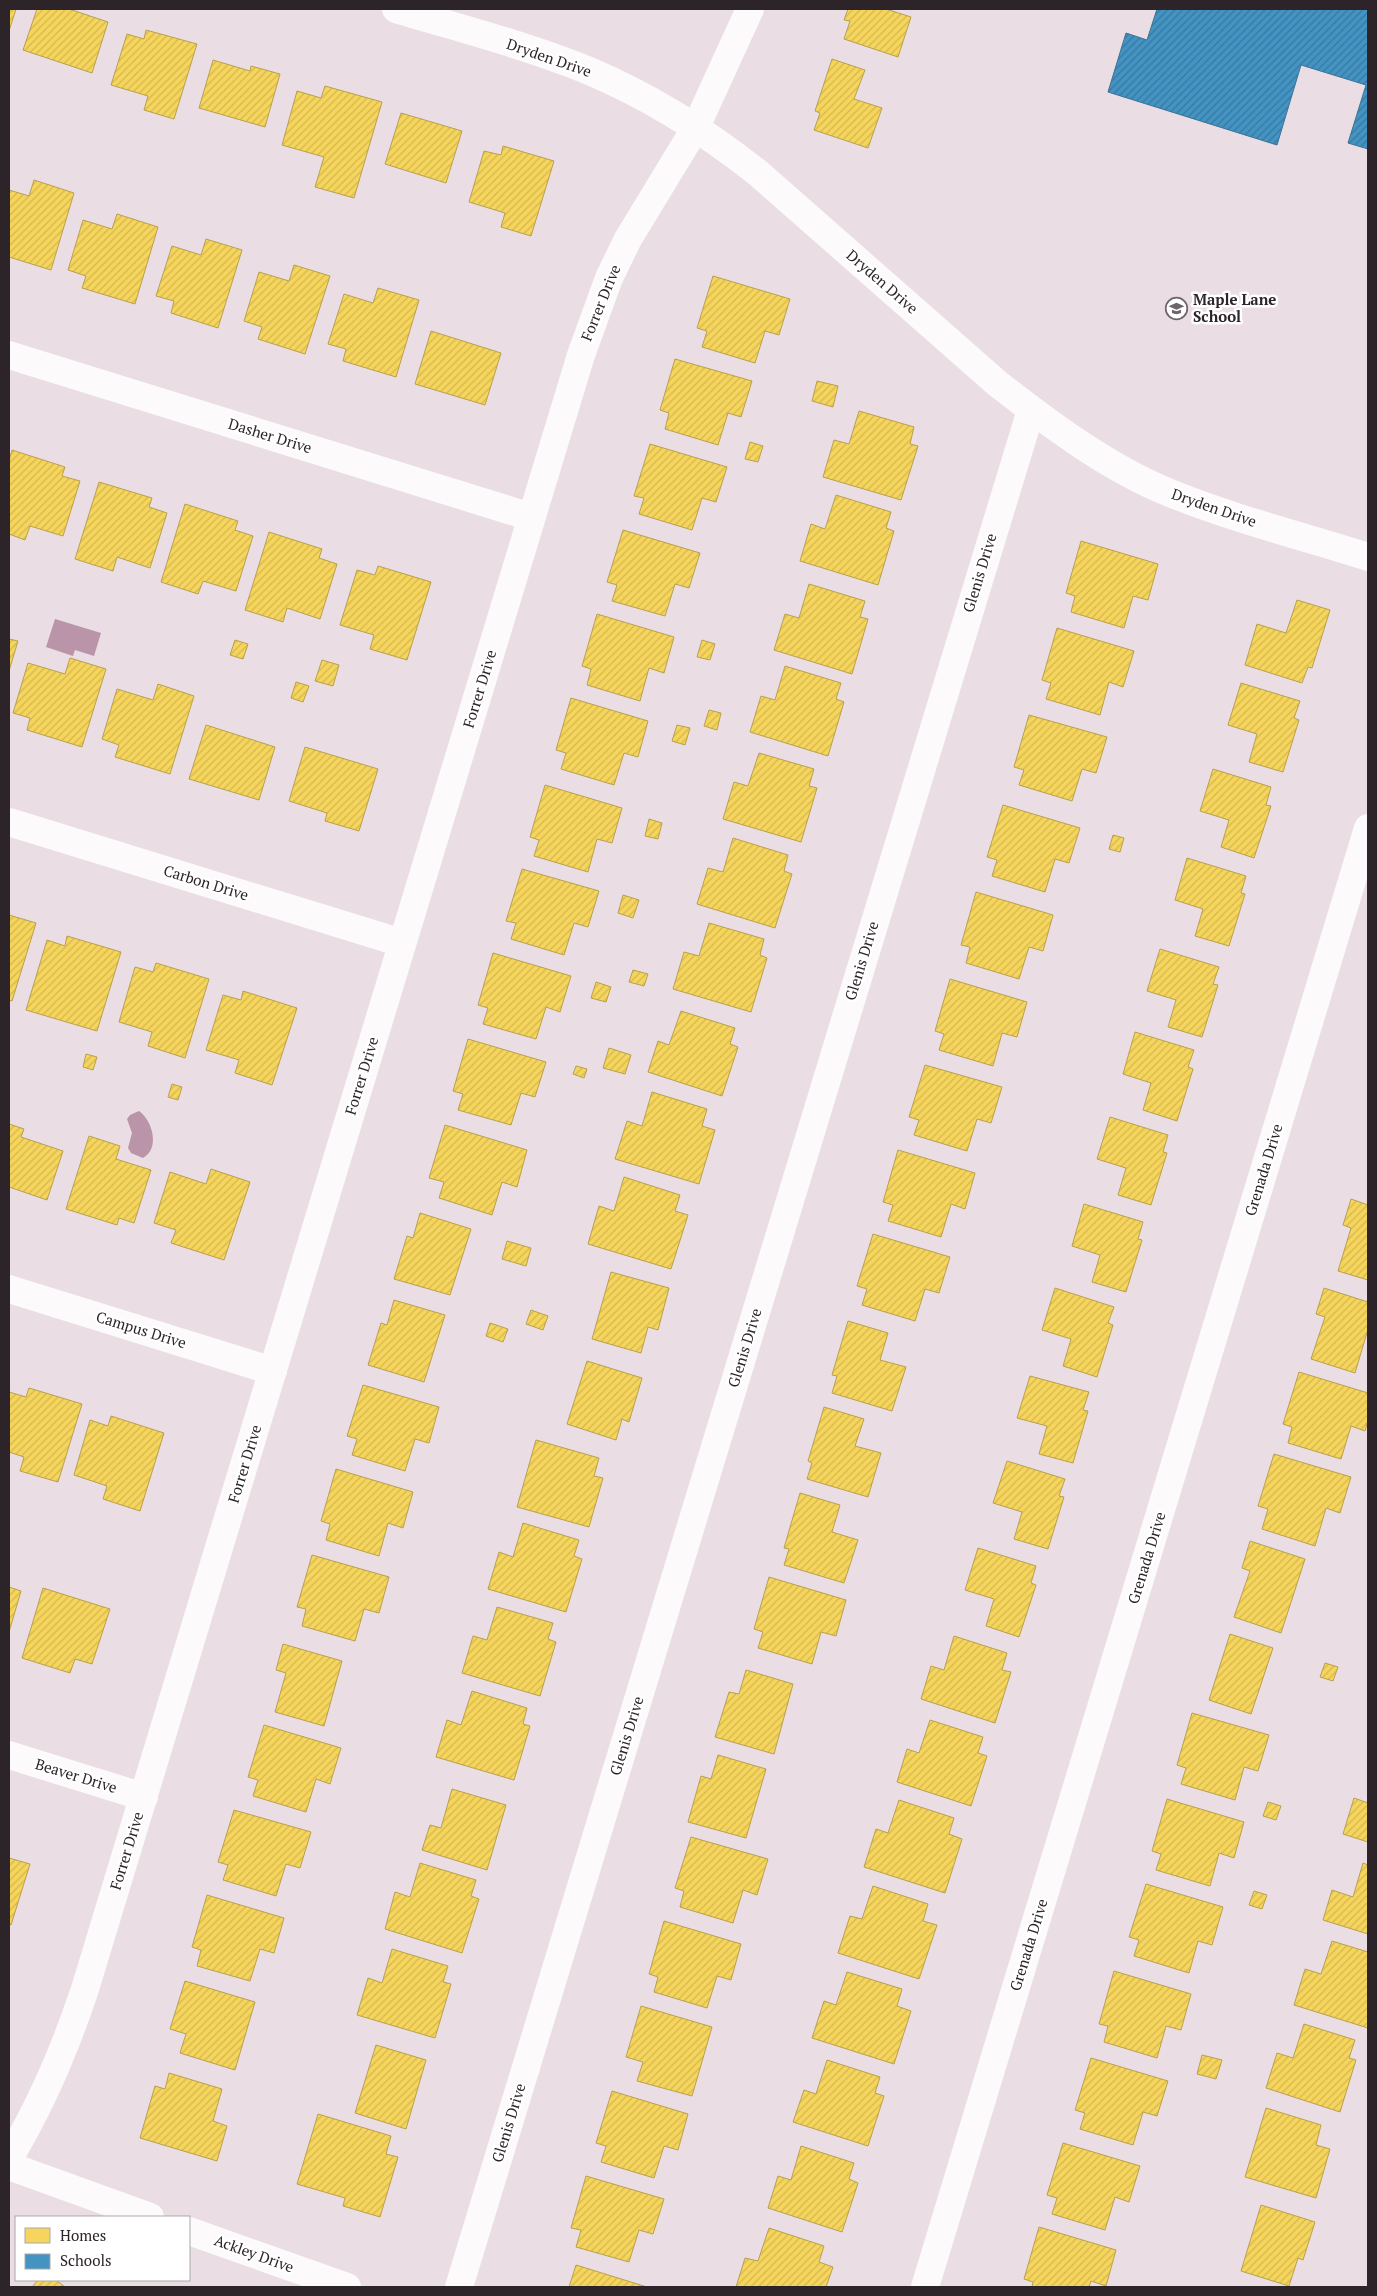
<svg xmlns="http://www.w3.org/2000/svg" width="1377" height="2296" viewBox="0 0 1377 2296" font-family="'PT Serif',serif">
<defs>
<pattern id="homes-hatch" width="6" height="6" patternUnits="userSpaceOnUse" patternTransform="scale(1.25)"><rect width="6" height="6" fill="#f6d55c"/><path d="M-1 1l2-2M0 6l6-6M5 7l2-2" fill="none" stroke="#d3b750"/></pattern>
<pattern id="schools-hatch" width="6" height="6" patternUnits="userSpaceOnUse" patternTransform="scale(1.25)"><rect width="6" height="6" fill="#4393c3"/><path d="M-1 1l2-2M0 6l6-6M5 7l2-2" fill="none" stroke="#38789e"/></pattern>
</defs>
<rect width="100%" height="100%" fill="#eadde4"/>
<!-- water -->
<g fill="#ba94a8">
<path d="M55 619 101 633 94 656 75 650 73 656 46 647Z"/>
<path d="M139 1111C153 1121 160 1149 143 1158L131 1153 128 1148 132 1133 127 1119 130 1115Z"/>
</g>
<!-- homes -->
<g fill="url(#homes-hatch)" stroke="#b9a04c">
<path d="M9 9H16L9 31Z"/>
<path d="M37 9H69L108 22 92 73 23 50Z"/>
<path d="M848 9H886L911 17 898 57 844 39 850 21 844 20Z"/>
<path d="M146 30 197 44 174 119 144 110 148 96 111 85 127 34 144 39Z"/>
<path d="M832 59 865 70 854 99 882 108 868 148 814 130 820 113 815 111Z"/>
<path d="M213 60 250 71 251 66 280 74 265 127 199 108Z"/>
<path d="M325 86 382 102 354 198 315 187 324 157 282 145 297 91 321 98Z"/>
<path d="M401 113 462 131 446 183 385 164Z"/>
<path d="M503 146 554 161 531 236 501 227 505 213 469 202 484 151 501 155Z"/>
<path d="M34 180 74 193 51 270 9 257V190L29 196Z"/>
<path d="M117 214 158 227 135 304 82 288 86 276 68 270 83 220 112 229Z"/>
<path d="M206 239 242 250 218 328 171 313 174 301 156 296 172 246 201 255Z"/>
<path d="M294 265 330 276 305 354 258 339 262 327 244 321 259 272 289 281Z"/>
<path d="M713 276 790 299 779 335 765 331 755 363 702 347 707 331 697 328Z"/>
<path d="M378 288 419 300 396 377 343 361 346 349 328 344 344 294 373 303Z"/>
<path d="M431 331 501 353 485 405 415 384Z"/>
<path d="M675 359 752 381 741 417 728 413 718 445 665 429 669 413 660 410Z"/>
<path d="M817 381 838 386 833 407 812 401Z"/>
<path d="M859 411 914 427 910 444 918 446 901 500 823 477 834 440 849 444Z"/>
<path d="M750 442 763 446 758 462 745 459Z"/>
<path d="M650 444 727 467 716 502 702 498 692 530 639 514 644 498 634 496Z"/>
<path d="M12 450 65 467 62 476 80 481 63 536 30 526 25 540 9 534V461Z"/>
<path d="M99 482 152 498 149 507 167 513 150 568 117 557 113 571 75 559Z"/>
<path d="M836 495 891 512 886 528 894 531 878 585 800 561 811 524 825 529Z"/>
<path d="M185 504 238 521 235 530 253 536 236 591 203 581 198 594 161 582Z"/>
<path d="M623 530 700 553 689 588 675 584 665 616 612 601 617 585 607 582Z"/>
<path d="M269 532 322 549 319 558 337 564 320 619 287 608 283 622 245 610Z"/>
<path d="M1081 541 1158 564 1148 600 1133 596 1124 628 1071 612 1075 596 1066 593Z"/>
<path d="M378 566 431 582 407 660 370 649 374 635 340 625 357 570 375 575Z"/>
<path d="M809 584 865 601 860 617 868 619 852 674 774 650 785 614 799 618Z"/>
<path d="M1297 600 1330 610 1312 668 1308 667 1302 683 1245 665 1257 624 1286 633Z"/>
<path d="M597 614 674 637 664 673 649 668 640 701 587 685 591 669 582 666Z"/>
<path d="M1057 628 1134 651 1123 687 1109 682 1100 715 1046 699 1051 683 1042 680Z"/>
<path d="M9 639 18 641 9 671Z"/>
<path d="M235 640 248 644 243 659 230 655Z"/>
<path d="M702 640 715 644 710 660 697 657Z"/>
<path d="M70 658 106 669 82 747 27 730 30 718 13 713 28 663 65 674Z"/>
<path d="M322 660 339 665 333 686 315 681Z"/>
<path d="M785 666 841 683 836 699 844 702 828 756 750 732 761 696 775 700Z"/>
<path d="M296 682 309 686 303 702 291 698Z"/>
<path d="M1241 683 1300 701 1294 718 1299 720 1283 772 1249 762 1257 734 1228 725Z"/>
<path d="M158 684 194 696 170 774 115 757 119 745 102 739 117 689 153 700Z"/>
<path d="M571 698 648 721 638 757 624 753 614 785 561 769 566 753 556 750Z"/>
<path d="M709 710 721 713 717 730 704 726Z"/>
<path d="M1029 715 1107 737 1096 773 1082 769 1072 801 1019 785 1024 770 1014 767Z"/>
<path d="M206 725 275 747 259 800 189 779Z"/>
<path d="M677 725 690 728 685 745 672 741Z"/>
<path d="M305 747 378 769 359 831 325 821 327 813 289 801Z"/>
<path d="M759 753 814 769 809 786 817 788 801 842 723 819 734 782 748 786Z"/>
<path d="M1213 769 1271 787 1266 805 1271 806 1254 858 1221 847 1229 820 1200 811Z"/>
<path d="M545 785 622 808 612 843 597 839 588 872 534 856 539 840 530 837Z"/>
<path d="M1003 805 1080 828 1069 863 1055 859 1045 892 992 876 997 860 987 857Z"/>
<path d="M649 819 662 823 658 839 645 836Z"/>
<path d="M1113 835 1124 838 1120 852 1109 849Z"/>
<path d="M733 838 788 855 784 871 792 874 775 928 697 904 708 868 723 872Z"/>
<path d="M1187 858 1246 876 1241 893 1245 894 1229 946 1195 936 1203 909 1175 900Z"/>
<path d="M522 869 599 891 588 927 574 923 564 955 511 939 516 923 506 921Z"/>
<path d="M976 892 1053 915 1043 951 1029 947 1019 979 966 963 970 947 961 945Z"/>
<path d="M623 895 639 900 633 918 618 913Z"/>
<path d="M9 915 36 923 12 1001 9 1000Z"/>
<path d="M709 923 764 939 760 955 767 958 751 1012 673 989 684 952 699 956Z"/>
<path d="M67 936 121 952 97 1031 26 1010 47 940 65 946Z"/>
<path d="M1160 949 1219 967 1213 984 1218 985 1202 1037 1168 1027 1176 1000 1147 991Z"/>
<path d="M493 953 571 976 560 1012 546 1007 536 1039 483 1024 488 1008 478 1005Z"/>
<path d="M156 963 209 979 185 1058 148 1046 152 1032 119 1022 135 967 153 972Z"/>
<path d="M633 970 648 974 644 986 629 982Z"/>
<path d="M950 979 1027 1002 1017 1037 1002 1033 993 1066 939 1050 944 1034 935 1031Z"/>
<path d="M596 982 611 987 606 1002 591 998Z"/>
<path d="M243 991 297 1008 272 1085 235 1073 239 1060 206 1050 223 995 241 1000Z"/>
<path d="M681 1011 735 1028 730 1044 738 1047 722 1096 648 1072 658 1041 669 1045Z"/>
<path d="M1135 1032 1194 1050 1188 1067 1193 1069 1177 1121 1143 1110 1151 1083 1123 1074Z"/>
<path d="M468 1039 546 1062 535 1097 521 1093 511 1125 458 1110 463 1094 453 1091Z"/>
<path d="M609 1048 631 1055 625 1074 603 1068Z"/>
<path d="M86 1054 97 1057 93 1070 83 1067Z"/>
<path d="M925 1065 1002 1087 991 1123 977 1119 967 1151 914 1135 919 1120 909 1117Z"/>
<path d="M576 1066 587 1069 584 1078 573 1074Z"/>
<path d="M172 1084 182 1087 178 1100 168 1097Z"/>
<path d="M652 1092 707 1109 702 1126 715 1130 699 1184 615 1159 627 1121 642 1126Z"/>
<path d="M1110 1117 1168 1135 1163 1152 1167 1153 1151 1205 1118 1195 1126 1168 1097 1159Z"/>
<path d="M9 1124 24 1129 21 1137 63 1151 47 1200 9 1187Z"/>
<path d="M445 1125 527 1150 517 1187 502 1182 492 1215 439 1198 444 1182 429 1178Z"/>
<path d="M89 1136 120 1146 116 1159 151 1170 134 1223 119 1218 117 1225 66 1209Z"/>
<path d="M898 1150 975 1173 965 1209 951 1204 941 1237 888 1221 893 1205 883 1202Z"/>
<path d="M211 1169 250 1182 224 1260 171 1243 176 1230 154 1223 170 1172 206 1184Z"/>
<path d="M624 1177 680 1195 675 1211 688 1215 671 1269 588 1244 599 1206 614 1211Z"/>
<path d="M1351 1199 1368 1205V1280L1338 1271 1351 1228 1343 1225Z"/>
<path d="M1084 1204 1143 1222 1138 1239 1142 1240 1126 1292 1092 1282 1100 1255 1072 1246Z"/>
<path d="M420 1213 471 1229 450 1295 394 1279 407 1236 413 1238Z"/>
<path d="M873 1234 950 1257 939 1293 925 1289 915 1321 862 1305 867 1289 857 1286Z"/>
<path d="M507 1241 531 1248 526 1266 502 1259Z"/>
<path d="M611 1272 669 1288 658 1330 648 1327 641 1353 592 1339Z"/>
<path d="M1055 1288 1114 1307 1108 1323 1113 1325 1097 1377 1063 1366 1071 1339 1042 1330Z"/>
<path d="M1324 1288 1368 1302V1329L1355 1373 1311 1359 1325 1317 1316 1314Z"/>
<path d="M394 1300 445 1315 424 1382 368 1365 381 1323 387 1325Z"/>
<path d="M531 1310 548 1316 543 1330 526 1324Z"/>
<path d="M848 1321 888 1333 880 1360 906 1367 892 1411 832 1393 837 1376 832 1375Z"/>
<path d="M490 1323 508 1329 503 1342 486 1336Z"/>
<path d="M587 1361 642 1378 629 1422 622 1419 616 1440 567 1424Z"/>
<path d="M1299 1372 1368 1393V1420L1365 1431 1351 1426 1341 1459 1288 1443 1292 1427 1283 1424Z"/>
<path d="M1030 1376 1089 1392 1083 1410 1088 1411 1073 1463 1039 1454 1047 1426 1017 1418Z"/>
<path d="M363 1385 439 1407 429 1443 415 1439 405 1471 352 1455 357 1439 347 1436Z"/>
<path d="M29 1388 82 1404 58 1482 20 1471 24 1457 9 1452V1392L26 1397Z"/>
<path d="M824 1407 864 1419 855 1446 881 1453 868 1497 807 1479 812 1463 808 1461Z"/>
<path d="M111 1416 164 1433 140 1511 103 1499 107 1486 74 1475 90 1420 108 1426Z"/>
<path d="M536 1440 599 1458 594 1476 603 1478 589 1527 517 1507Z"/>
<path d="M1274 1454 1351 1477 1340 1513 1326 1508 1315 1546 1262 1529 1268 1509 1258 1506Z"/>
<path d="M1007 1461 1065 1479 1059 1496 1064 1497 1048 1549 1014 1539 1022 1512 993 1503Z"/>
<path d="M336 1469 413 1492 403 1528 388 1523 379 1556 326 1540 330 1524 321 1521Z"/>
<path d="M800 1493 840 1505 832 1532 858 1540 844 1583 784 1565 789 1549 784 1548Z"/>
<path d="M523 1523 579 1540 574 1556 582 1559 566 1612 488 1589 499 1552 513 1557Z"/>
<path d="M1250 1541 1305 1559 1281 1633 1234 1617 1250 1571 1242 1568Z"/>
<path d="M978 1548 1036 1566 1031 1583 1036 1585 1019 1637 986 1626 994 1599 965 1590Z"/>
<path d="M312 1555 389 1577 379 1613 364 1609 355 1641 302 1626 306 1609 297 1607Z"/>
<path d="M769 1577 846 1600 836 1636 821 1632 812 1664 758 1648 763 1632 754 1629Z"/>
<path d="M9 1587 21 1591 9 1632Z"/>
<path d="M43 1588 110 1609 92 1664 75 1659 70 1673 22 1658Z"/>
<path d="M497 1607 553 1623 548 1639 556 1642 540 1696 462 1673 473 1636 487 1640Z"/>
<path d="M1230 1634 1273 1648 1251 1714 1209 1700Z"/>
<path d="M954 1636 1007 1653 1002 1670 1011 1672 995 1723 921 1699 931 1666 944 1670Z"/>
<path d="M283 1644 342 1661 324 1726 275 1712 286 1673 276 1670Z"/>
<path d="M1325 1663 1338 1667 1333 1681 1320 1677Z"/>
<path d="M746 1670 793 1684 774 1754 715 1737 729 1692 739 1694Z"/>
<path d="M472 1691 527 1708 523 1724 530 1726 514 1780 436 1757 447 1720 461 1725Z"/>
<path d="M1192 1713 1269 1735 1258 1771 1244 1767 1235 1800 1181 1784 1186 1768 1177 1765Z"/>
<path d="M930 1720 983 1737 978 1753 987 1756 971 1806 897 1782 907 1749 919 1753Z"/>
<path d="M264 1725 341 1748 330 1784 316 1779 306 1812 253 1796 258 1780 248 1777Z"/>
<path d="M718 1755 766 1769 746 1838 688 1822 701 1776 711 1779Z"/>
<path d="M452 1789 506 1805 487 1870 422 1850 430 1825 441 1828Z"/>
<path d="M1354 1798 1368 1803V1842L1343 1834Z"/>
<path d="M1167 1799 1244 1822 1234 1858 1219 1853 1210 1886 1156 1870 1161 1854 1152 1851Z"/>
<path d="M899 1800 954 1818 949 1834 962 1839 945 1893 864 1867 876 1829 888 1833Z"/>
<path d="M1268 1802 1281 1806 1276 1820 1263 1816Z"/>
<path d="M234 1810 311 1832 300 1868 286 1864 276 1896 223 1880 228 1865 218 1862Z"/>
<path d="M691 1837 768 1859 757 1895 743 1890 733 1923 680 1907 684 1891 675 1888Z"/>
<path d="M9 1858 30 1864 11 1925 9 1924Z"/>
<path d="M420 1863 476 1880 471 1896 479 1899 462 1953 385 1929 395 1892 410 1897Z"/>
<path d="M1363 1863 1368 1865V1934L1323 1920 1332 1890 1353 1897Z"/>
<path d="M1146 1884 1223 1907 1212 1945 1198 1941 1189 1973 1134 1956 1139 1940 1129 1937Z"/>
<path d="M873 1886 928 1904 923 1921 937 1925 919 1979 838 1953 850 1916 862 1919Z"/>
<path d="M1254 1891 1267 1895 1262 1909 1249 1905Z"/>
<path d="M207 1895 284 1918 274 1953 260 1949 250 1981 197 1966 201 1950 192 1947Z"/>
<path d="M664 1921 741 1944 731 1980 717 1976 707 2008 654 1992 658 1977 649 1974Z"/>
<path d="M1332 1941 1368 1952V2028L1294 2005 1305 1969 1321 1974Z"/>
<path d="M392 1949 448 1966 443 1982 451 1984 435 2038 357 2015 368 1978 382 1983Z"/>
<path d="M1114 1971 1191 1994 1181 2030 1166 2026 1157 2058 1104 2042 1108 2026 1099 2024Z"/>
<path d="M847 1972 902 1989 897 2006 911 2011 894 2064 812 2038 824 2001 836 2005Z"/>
<path d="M185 1981 255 2002 235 2070 180 2053 186 2034 170 2029Z"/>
<path d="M641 2006 712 2027 692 2096 637 2081 643 2062 626 2057Z"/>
<path d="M1304 2024 1355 2040 1349 2058 1356 2060 1340 2112 1266 2088 1277 2053 1293 2058Z"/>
<path d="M376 2045 426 2060 406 2129 355 2113Z"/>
<path d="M1202 2055 1222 2060 1216 2079 1197 2074Z"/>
<path d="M1091 2058 1168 2081 1157 2116 1143 2112 1133 2145 1080 2129 1085 2113 1075 2110Z"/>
<path d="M827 2060 880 2077 875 2093 884 2096 868 2146 793 2122 804 2090 816 2094Z"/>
<path d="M169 2073 222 2089 213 2121 227 2126 217 2161 140 2138 155 2086 165 2089Z"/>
<path d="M612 2091 688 2114 678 2150 664 2146 654 2178 601 2162 606 2146 596 2143Z"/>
<path d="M1266 2108 1321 2125 1316 2145 1330 2149 1316 2198 1245 2177Z"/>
<path d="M318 2114 391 2136 386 2154 398 2157 380 2217 343 2206 345 2198 297 2184Z"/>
<path d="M1063 2143 1140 2166 1129 2202 1115 2197 1105 2230 1052 2214 1057 2198 1047 2195Z"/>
<path d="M801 2146 854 2163 849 2179 858 2183 842 2232 768 2208 778 2176 791 2180Z"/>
<path d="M586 2176 664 2199 653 2234 639 2230 629 2262 576 2247 581 2230 571 2228Z"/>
<path d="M1261 2205 1315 2222 1303 2260 1298 2258 1289 2286 1241 2271Z"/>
<path d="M1039 2227 1116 2250 1106 2286 1091 2281 1089 2287H1032L1033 2282 1024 2279Z"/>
<path d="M769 2228 824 2246 819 2262 833 2267 826 2287H736L745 2258 758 2261Z"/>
<path d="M576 2265 647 2287H569Z"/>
<path d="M38 2280H56L65 2287H32Z"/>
</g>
<!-- schools -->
<path fill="url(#schools-hatch)" stroke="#3c7294" d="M1157 9H1368V149L1348 143 1366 85 1301 65 1277 145 1108 92 1126 33 1147 40Z"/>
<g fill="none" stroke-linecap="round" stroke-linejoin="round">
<!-- minor -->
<g stroke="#fcfafb" stroke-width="28">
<path d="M396 9C459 28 525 45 587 70 649 96 705 131 758 173L998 384C1051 425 1108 468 1170 493 1234 519 1302 536 1368 557"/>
<path d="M9 355 531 517"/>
<path d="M9 822 402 943"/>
<path d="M9 1289 273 1371"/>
<path d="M9 1755 144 1797"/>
<path d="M9 2158C42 2104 65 2049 85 1989L581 355 609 278 628 239 696 127 750 9"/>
<path d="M9 2166 150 2217"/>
<path d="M189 2231 347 2287"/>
<path d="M459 2287 1031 410"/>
<path d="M925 2287 1368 828"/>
</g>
</g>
<!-- icons -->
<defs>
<symbol id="school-ring" viewBox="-11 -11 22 22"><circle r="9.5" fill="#fff" stroke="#6e656a" stroke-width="1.5"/><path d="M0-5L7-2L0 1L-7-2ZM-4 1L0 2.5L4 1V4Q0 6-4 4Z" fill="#6e656a"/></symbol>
</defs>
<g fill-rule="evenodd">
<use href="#school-ring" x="1164" y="296" width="25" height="25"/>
</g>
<g text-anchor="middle" stroke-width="5" stroke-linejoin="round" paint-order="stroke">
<!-- street labels -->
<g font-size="15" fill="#2c2428" stroke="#fff">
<text transform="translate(549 58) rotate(19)" y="5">Dryden Drive</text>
<text transform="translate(882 282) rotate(41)" y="5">Dryden Drive</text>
<text transform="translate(601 303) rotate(-68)" y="5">Forrer Drive</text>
<text transform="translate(270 436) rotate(17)" y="5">Dasher Drive</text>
<text transform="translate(1214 508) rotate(19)" y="5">Dryden Drive</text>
<text transform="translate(980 573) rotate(-73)" y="5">Glenis Drive</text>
<text transform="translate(480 689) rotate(-73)" y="5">Forrer Drive</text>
<text transform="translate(206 883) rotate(17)" y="5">Carbon Drive</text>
<text transform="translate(862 961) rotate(-73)" y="5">Glenis Drive</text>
<text transform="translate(362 1076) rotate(-73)" y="5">Forrer Drive</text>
<text transform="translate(1264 1170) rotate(-73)" y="5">Grenada Drive</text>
<text transform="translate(141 1330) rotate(17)" y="5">Campus Drive</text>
<text transform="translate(745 1348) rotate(-73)" y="5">Glenis Drive</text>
<text transform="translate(245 1464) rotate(-73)" y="5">Forrer Drive</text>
<text transform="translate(1147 1558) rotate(-73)" y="5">Grenada Drive</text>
<text transform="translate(627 1736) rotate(-73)" y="5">Glenis Drive</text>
<text transform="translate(76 1776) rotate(17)" y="5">Beaver Drive</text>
<text transform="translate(127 1851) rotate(-73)" y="5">Forrer Drive</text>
<text transform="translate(1029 1945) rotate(-73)" y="5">Grenada Drive</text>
<text transform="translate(509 2123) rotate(-73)" y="5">Glenis Drive</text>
<text transform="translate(254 2254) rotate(20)" y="5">Ackley Drive</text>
</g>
<!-- poi labels -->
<g font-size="15" font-weight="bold" fill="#2c2428" stroke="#fff" text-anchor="start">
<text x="1193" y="305">Maple Lane<tspan x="1193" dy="17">School</tspan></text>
</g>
</g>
<!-- border -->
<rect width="1377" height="2296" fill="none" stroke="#2c2428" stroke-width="20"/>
<!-- legend -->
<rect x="15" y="2216" width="175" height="65" fill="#ffffff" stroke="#aba7a9"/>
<rect x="25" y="2228" width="25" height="15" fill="#f6d55c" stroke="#aba7a9"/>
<text x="60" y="2241" font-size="15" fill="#2c2428">Homes</text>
<rect x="25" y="2254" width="25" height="15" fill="#4393c3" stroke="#aba7a9"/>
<text x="60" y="2266" font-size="15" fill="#2c2428">Schools</text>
</svg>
